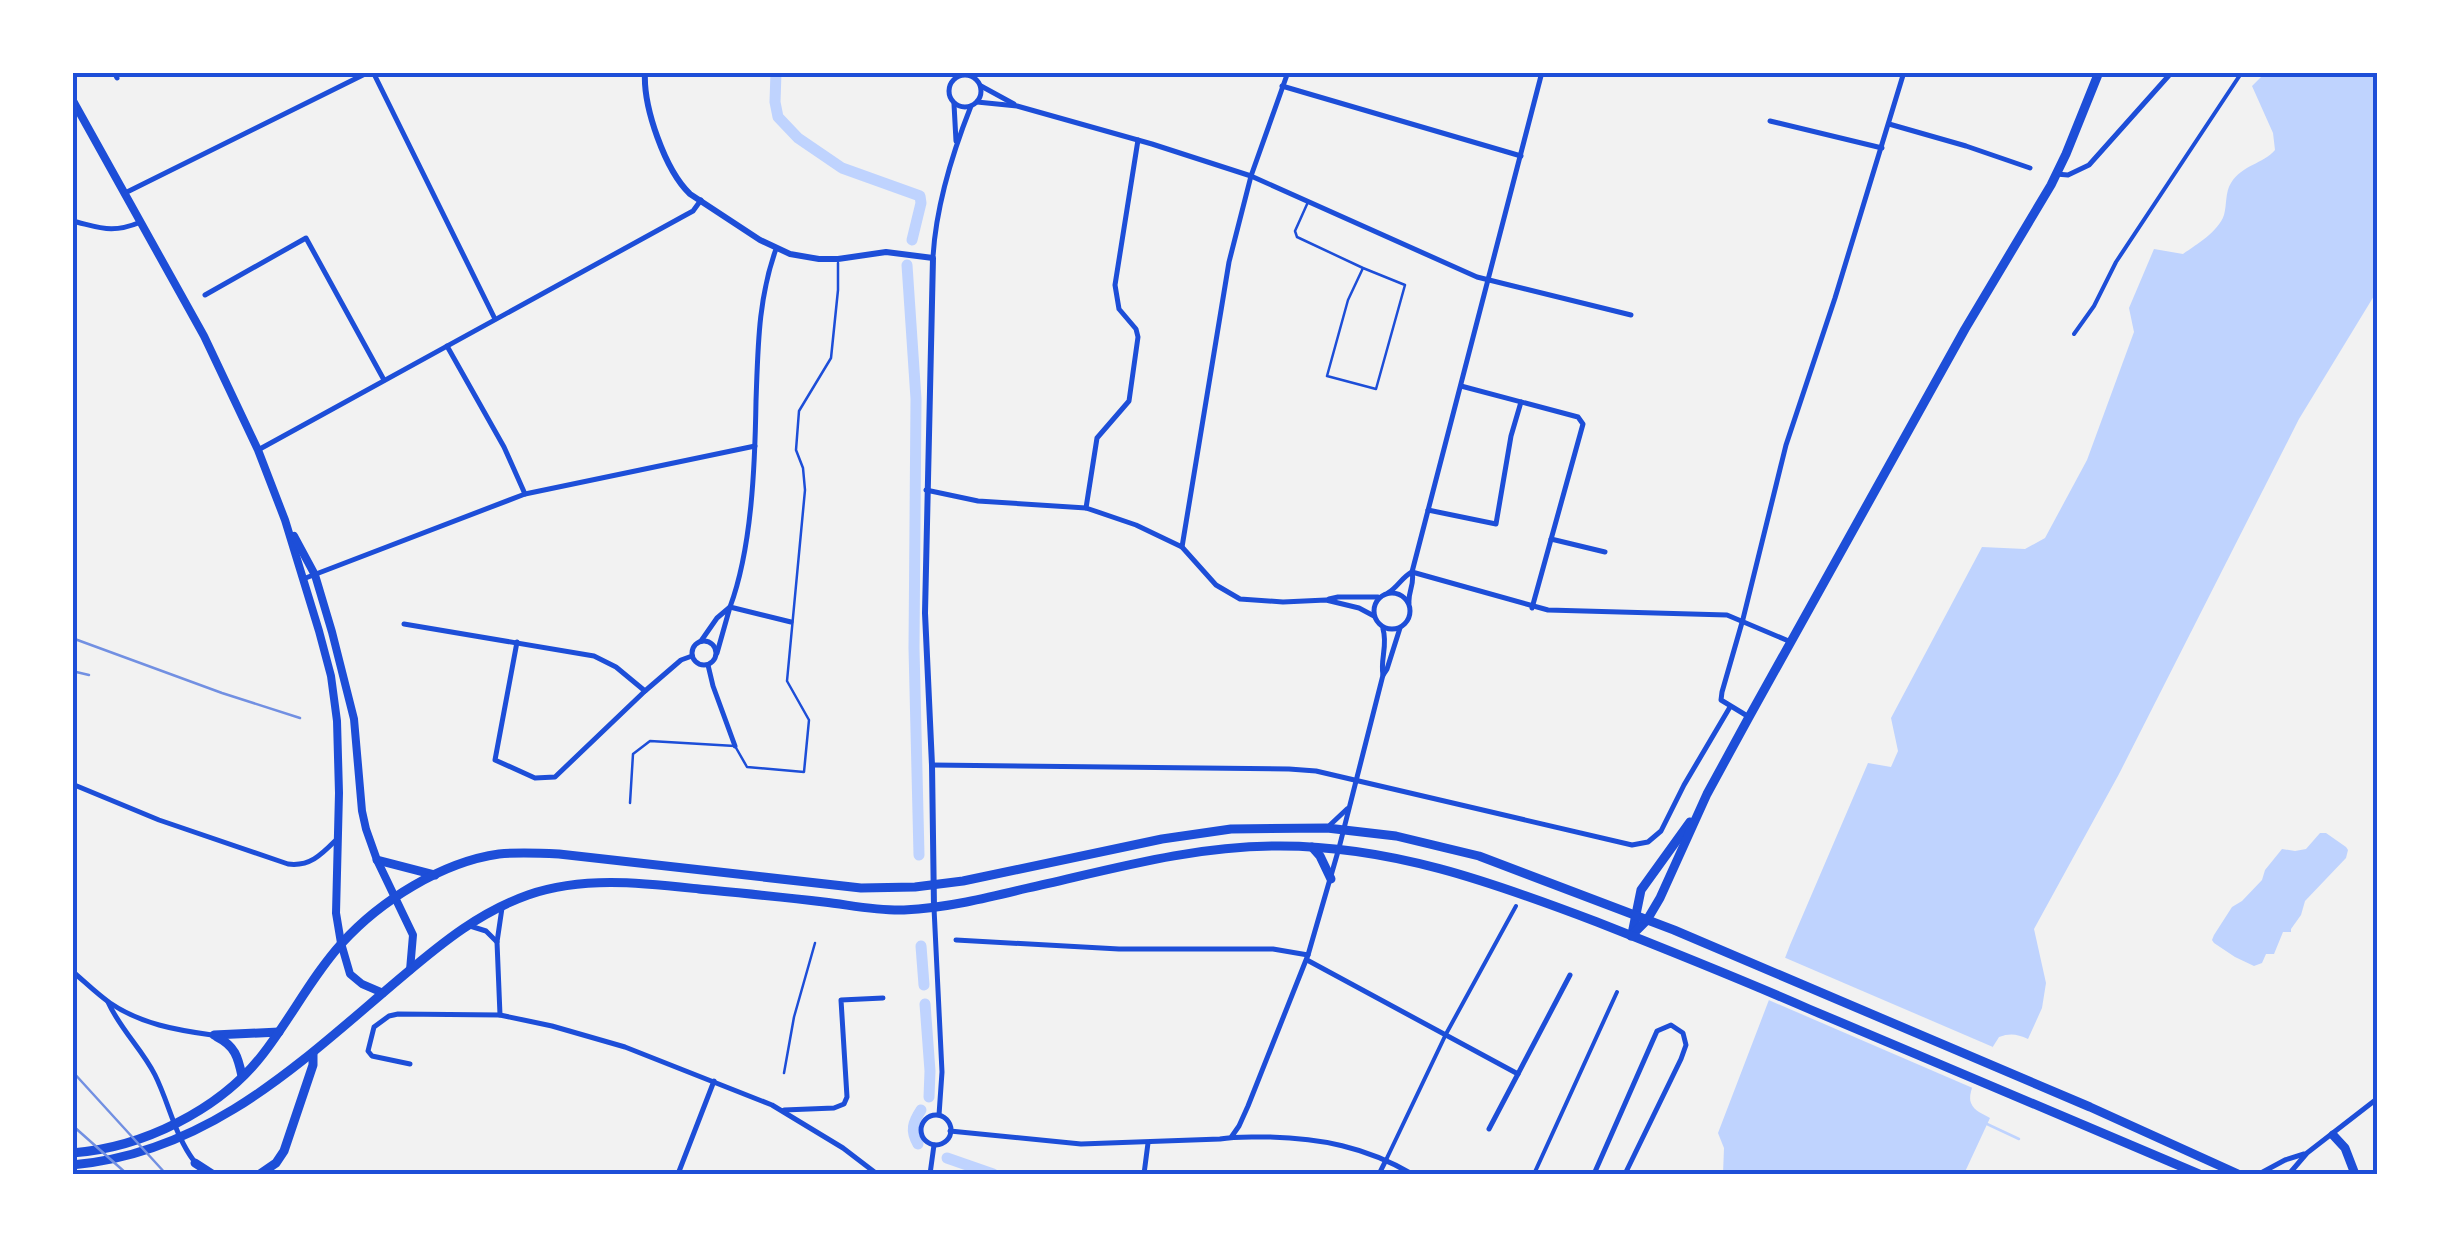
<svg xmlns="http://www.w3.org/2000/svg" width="2450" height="1247" viewBox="0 0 2450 1247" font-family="Manrope,sans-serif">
<rect width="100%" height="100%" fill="#f2f2f2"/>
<!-- water -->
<g fill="#bfd3fe">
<path d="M2265 73H2377V291L2299 419 2119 774 2034 929 2046 983 2042 1008 2028 1039C2017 1034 2010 1033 1999 1037 1991 1050 1965 1090 1971 1103 1974 1111 1983 1114 1990 1118L1964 1174H1723L1724 1148 1718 1133 1790 945 1868 763 1891 767 1898 751 1891 718 1982 547 2025 549 2045 538 2087 460 2134 332 2129 308 2154 249 2183 254C2197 244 2218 232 2224 215 2227 205 2225 192 2231 183 2242 165 2263 164 2275 150L2273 133 2252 86Z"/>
<path d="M2320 833H2326L2346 847 2348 850 2346 858 2305 901 2301 915 2291 929V932H2283L2274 954H2266L2262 963 2254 966 2235 957 2214 943 2212 940 2214 935 2232 907 2242 901 2262 880 2265 870 2282 849 2295 851 2306 849Z"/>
</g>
<!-- pier -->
<path fill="#f2f2f2" d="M1781 956 1993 1047 1975 1089 1764 998Z"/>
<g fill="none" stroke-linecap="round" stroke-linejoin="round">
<!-- stream -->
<path stroke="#bfd3fe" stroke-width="2.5" d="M1987 1124 2019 1139"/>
<!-- canal -->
<g stroke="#bfd3fe" stroke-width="11">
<path d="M776 72 775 102 778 117 798 138 842 168 920 196 921 203 912 240"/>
<path d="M907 265 916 399 914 648 919 855"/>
<path d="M921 946 924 985"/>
<path d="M925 1004 930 1071 929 1097"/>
<path d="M918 1144C910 1131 913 1122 921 1110"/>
<path d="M947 1158 993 1174"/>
</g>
<!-- service -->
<g stroke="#1d4ed8" stroke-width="2.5">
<path d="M1308 202 1295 231 1297 237 1363 268 1348 300 1327 376 1376 389 1405 285 1363 268"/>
<path d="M630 803 633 754 650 741 735 746 747 767 804 772 809 720 787 681 805 490 803 468 796 450 799 411 831 358 838 290V263"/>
<path d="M784 1073 794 1017 815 943"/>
</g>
<!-- pedestrian -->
<g stroke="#1d4ed8" stroke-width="4">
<path d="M2074 334 2094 306 2116 262 2242 72"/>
<path d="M1386 1160 1446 1034 1516 906"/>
<path d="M1534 1174 1617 992"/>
</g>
<!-- minor -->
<g stroke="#1d4ed8" stroke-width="5">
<path d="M114 72 117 78"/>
<path d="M373 72 495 319"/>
<circle cx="965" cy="91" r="16"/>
<path d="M981 86 1014 104"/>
<path d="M1282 86 1521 156"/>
<path d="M977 102 1017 106 1152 144 1251 176 1477 277 1631 315"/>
<path d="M954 104 956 141"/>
<path d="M1770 121 1882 148"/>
<path d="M1889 124 1966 146 2030 168"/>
<path d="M2056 174 2068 175 2089 165 2172 72"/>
<path d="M125 193 369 72"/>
<path d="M72 221C102 228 111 234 141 222"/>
<path d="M776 249C758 299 758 348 756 401 755 464 752 548 730 607L791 622"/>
<path d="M933 257C936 205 952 154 971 106"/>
<path d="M205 295 306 238 384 380"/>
<path d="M447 346 504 447 525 494"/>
<path d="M1461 386 1578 417 1583 424 1532 608"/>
<path d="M258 450 682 217 693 211 701 200"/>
<path d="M926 490 978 501 1086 508 1136 525 1182 547 1216 585 1240 599 1283 602 1326 600 1359 608 1374 616"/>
<path d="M1086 508 1097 438 1129 401 1138 337 1136 329 1119 309 1115 285 1138 140"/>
<path d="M1428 510 1496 524 1511 436 1521 402"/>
<path d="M1551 539 1605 552"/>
<path d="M1182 547 1229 262 1251 176 1288 72"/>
<path d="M1412 572 1548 610 1727 615 1791 642"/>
<path d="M303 579 525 494 755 446"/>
<circle cx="1392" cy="611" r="18"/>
<path d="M1388 593C1398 587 1402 577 1412 572"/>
<path d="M1329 599 1338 597H1378"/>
<path d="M1409 603C1408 591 1415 584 1412 572L1542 72"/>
<path d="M404 624 594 656 616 667 645 691"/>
<circle cx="704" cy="653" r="12"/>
<path d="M701 641 717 618 730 607 717 653"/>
<path d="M517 642 495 760 535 778 555 777 645 691 681 660 692 656"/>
<path d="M708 665 713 686 735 746"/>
<path d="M1383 675C1380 660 1388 645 1383 629"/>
<path d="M1749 717 1721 700 1722 692 1743 619 1786 445 1835 298 1904 72"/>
<path d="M932 765 1289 769 1316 771 1632 845 1648 842 1661 831 1684 785 1730 707"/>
<path d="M72 784 159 820 288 864C310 867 322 854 336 840"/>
<path d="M1330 825 1347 809"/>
<path d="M934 908 942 1072 939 1115"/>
<path d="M470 926 486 931 497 942"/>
<path d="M956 940 1119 949H1273L1308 955"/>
<path d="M1307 960 1518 1074"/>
<path d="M72 971C85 982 97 994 110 1003 141 1024 176 1030 212 1035"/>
<path d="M108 1002C120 1029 142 1049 155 1075 169 1103 175 1136 194 1161"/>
<path d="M500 1015 497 942 502 908"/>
<path d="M410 1064 372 1056 368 1051 374 1027 389 1016 398 1014 500 1015 552 1026 625 1047 772 1105 843 1148 877 1174"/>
<path d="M784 1110 834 1108 844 1104 847 1097 841 1000 883 998"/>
<circle cx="936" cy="1130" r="15"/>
<path d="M1489 1129 1570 975"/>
<path d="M950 1131 1081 1144 1220 1139C1236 1136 1250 1137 1267 1137 1320 1138 1366 1147 1412 1174"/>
<path d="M1232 1136 1239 1126 1248 1106 1308 955 1339 848 1383 675 1387 669 1400 628"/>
<path d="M678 1174 714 1081"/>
<path d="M930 1174 934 1145"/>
<path d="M1144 1174 1148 1143"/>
<path d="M1379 1174 1386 1160"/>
<path d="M1594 1174 1657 1031 1671 1025 1683 1033 1686 1045 1681 1059 1625 1174"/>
<path d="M2259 1174 2285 1160 2304 1154"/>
<path d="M2289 1174 2307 1153 2378 1098"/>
</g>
<!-- tertiary -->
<path stroke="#1d4ed8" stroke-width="6" d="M645 72C643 107 665 170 690 194L760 240 790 254 819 259H838L886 252 933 258 925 613 932 765 934 908"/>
<!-- secondary -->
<g stroke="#1d4ed8" stroke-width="8">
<path d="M72 99 204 336 258 450 285 520 319 631 331 676 337 721 339 793 336 913 341 943 350 974 362 984 383 993"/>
<path d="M294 536 315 575 332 632 354 719 362 811 366 829 377 860 413 935 410 970"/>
</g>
<!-- primary -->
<g stroke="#1d4ed8" stroke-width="9">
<path d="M1312 847 1320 856 1331 879"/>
<path d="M377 860 435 875"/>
<path d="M1632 934 1641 890 1690 822"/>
<path d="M1631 936 1647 920 1660 898 1707 794 1749 717 1965 329 2051 185 2066 154 2099 72"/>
<path d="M214 1035 279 1032"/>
<path d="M217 1037C235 1046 238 1057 242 1076"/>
<path d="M2333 1135 2345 1148 2355 1174"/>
<path d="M72 1153C142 1148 220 1110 263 1054 291 1018 312 976 342 943 380 901 442 862 499 854 519 852 539 853 559 854L861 888 915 887 963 881 1162 839 1231 829 1327 828 1396 836 1479 856 1674 930 2090 1107 2238 1174"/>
<path d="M195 1163 212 1174"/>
<path d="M72 1165C211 1153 304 1059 404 975 443 942 480 912 528 895 584 876 642 883 699 889 740 893 782 897 824 902 850 905 877 911 904 910 946 908 987 898 1028 888 1109 870 1191 846 1276 846 1389 845 1492 882 1597 922 1668 950 1738 978 1809 1009 1939 1064 2069 1118 2199 1174"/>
<path d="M260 1174 276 1163 284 1151 313 1065V1054"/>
</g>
<!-- rail -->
<g stroke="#7290e2" stroke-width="2.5">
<path d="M72 638 222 693 300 718"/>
<path d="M72 671 89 675"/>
<path d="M72 1071 166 1174"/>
<path d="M72 1125 127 1174"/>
</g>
</g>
<!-- border -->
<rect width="2450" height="1247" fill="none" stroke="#ffffff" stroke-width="150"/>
<rect x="75" y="75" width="2300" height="1097" fill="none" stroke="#1d4ed8" stroke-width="4"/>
</svg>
